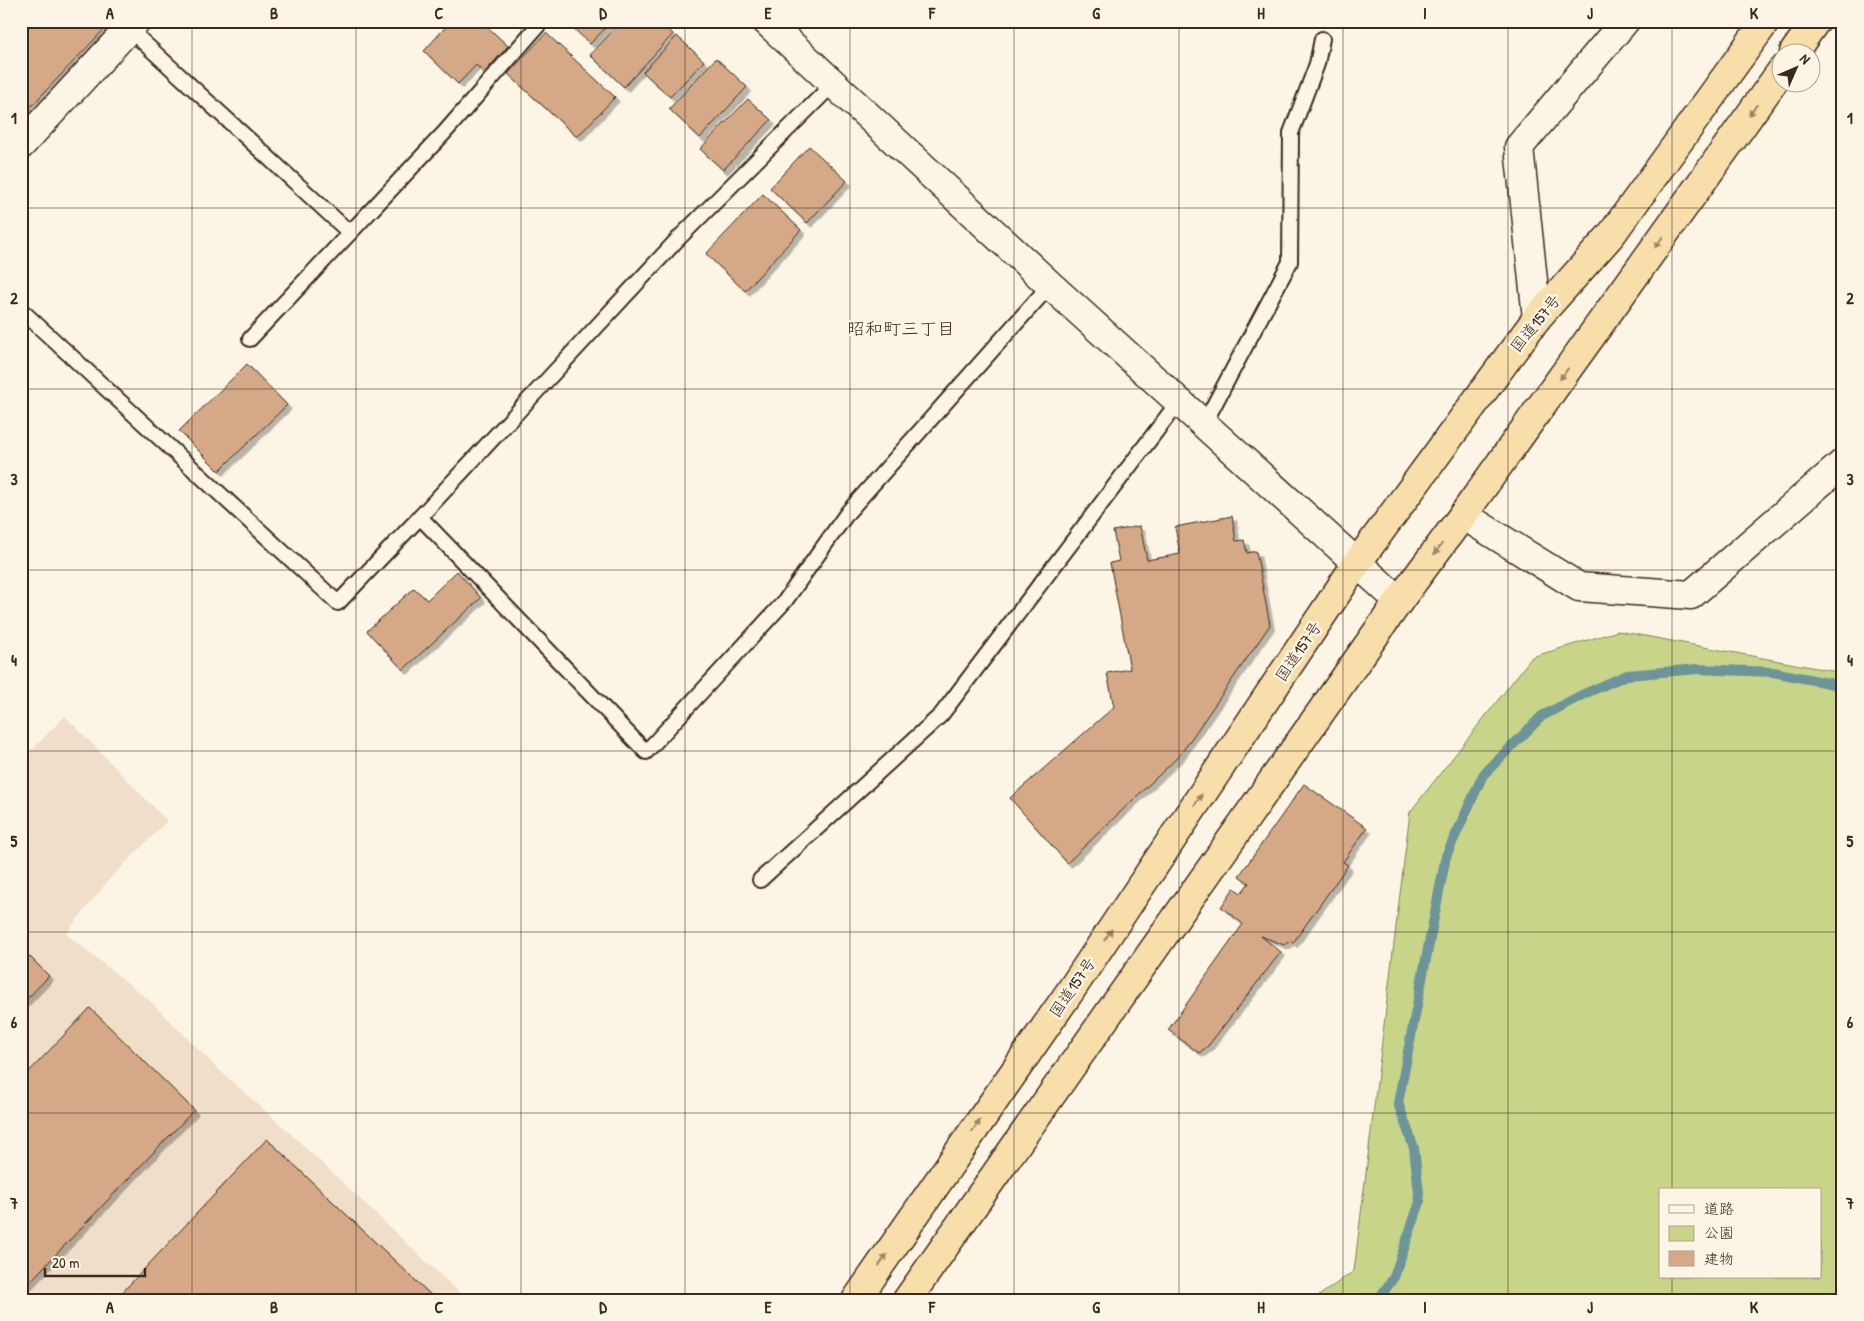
<svg xmlns="http://www.w3.org/2000/svg" width="1864" height="1321" viewBox="0 0 1864 1321" font-family="'Patrick Hand','Klee One',sans-serif">
<defs>
<filter id="shadow"><feDropShadow dx="4.5" dy="4.5" stdDeviation="0" flood-color="#0004"/></filter>
</defs>
<rect width="100%" height="100%" fill="#fcf5e5"/>
<filter id="ink" filterUnits="userSpaceOnUse"><feTurbulence type="fractalNoise" baseFrequency=".02" numOctaves="2"/><feDisplacementMap in="SourceGraphic" scale="10" xChannelSelector="R" yChannelSelector="G"/><feConvolveMatrix kernelMatrix="1 2 1 2 8 2 1 2 1" color-interpolation-filters="sRGB"/></filter>
<g filter="url(#ink)">
<!-- built -->
<path fill="#f0dec9" d="M65 716 167 821 107 882 66 934 149 1000 217 1068 290 1133 467 1300H21V761Z"/>
<!-- green -->
<path fill="#c8d589" stroke="#828054" fill-rule="evenodd" d="M1618 631 1843 673V1300H1313L1354 1271 1410 812 1532 657ZM1660 1190H1820V1277H1660Z"/>
<g fill="none" stroke-linecap="round" stroke-linejoin="round">
<!-- stream -->
<path stroke="#6d949a" stroke-width="10" d="M1378 1300 1394 1277 1420 1202 1414 1148 1398 1103 1446 856 1483 775 1542 716 1584 694 1627 675 1698 669 1773 672 1843 686"/>
</g>
<!-- building -->
<g fill="#d5a987" stroke="#3b2a1e" filter="url(#shadow)">
<path d="M21 21H112L21 117Z"/>
<path d="M451 21H481L508 46 484 73 476 65 458 84 424 51Z"/>
<path d="M566 21H612L590 44Z"/>
<path d="M622 21H659L673 34 624 87 590 55Z"/>
<path d="M546 33 615 97 577 137 508 74Z"/>
<path d="M677 36 704 61 670 97 643 72Z"/>
<path d="M716 58 747 87 700 138 669 109Z"/>
<path d="M748 99 771 120 723 170 700 149Z"/>
<path d="M809 146 847 181 807 223 770 188Z"/>
<path d="M763 194 801 230 745 291 706 254Z"/>
<path d="M247 364 287 405 219 471 179 431Z"/>
<path d="M1232 516 1236 541 1244 540 1247 553 1256 551 1270 625 1180 755 1067 863 1010 798 1114 707 1107 673 1130 669 1110 563 1119 561 1113 531 1140 526 1147 560 1180 554 1175 527Z"/>
<path d="M457 571 481 598 403 670 367 631 414 588 427 600Z"/>
<path d="M1304 784 1367 828 1343 862 1348 865 1293 943 1290 941 1284 945 1261 936 1281 952 1208 1046 1199 1053 1168 1030 1243 924 1221 907 1234 888 1241 893 1249 883 1239 876Z"/>
<path d="M21 948 49 976 21 1005Z"/>
<path d="M90 1008 194 1110 21 1291V1080Z"/>
<path d="M267 1139 436 1300H115Z"/>
</g>
<g fill="none" stroke-linecap="round" stroke-linejoin="round">
<defs>
<g id="lane">
<path d="M129 29 350 233"/>
<path d="M834 83 677 240 420 517 646 752 785 601 848 512 1050 285"/>
<path d="M21 310 338 603 420 517"/>
<path d="M250 339 445 132 542 21"/>
<path d="M1204 424 1290 262 1291 133 1317 64 1322 39"/>
<path d="M760 880 941 715 1179 401"/>
</g>
<g id="street">
<path d="M21 145 136 21"/>
<path d="M1537 318 1519 147 1625 21"/>
<path d="M1463 515 1579 587 1691 595 1843 463"/>
</g>
<path id="secondary" d="M766 21 1050 285 1399 601"/>
<g id="highway">
<path d="M1794 52 1816 21"/>
<path d="M856 1300 1071 990 1357 563 1537 318 1611 235 1766 21"/>
<path d="M907 1300 1399 601 1463 515 1782 70"/>
</g>
</defs>
<!-- lane casing -->
<use href="#lane" stroke="#3b2a1e" stroke-width="18"/>
<!-- street casing -->
<use href="#street" stroke="#3b2a1e" stroke-width="31"/>
<!-- secondary casing -->
<use href="#secondary" stroke="#3b2a1e" stroke-width="31"/>
<!-- highway casing -->
<use href="#highway" stroke="#3b2a1e" stroke-width="31"/>
<!-- lane -->
<use href="#lane" stroke="#fcf5e5" stroke-width="14"/>
<!-- street -->
<use href="#street" stroke="#fcf5e5" stroke-width="28"/>
<!-- secondary -->
<use href="#secondary" stroke="#fcf5e5" stroke-width="28"/>
<!-- highway -->
<use href="#highway" stroke="#f8deab" stroke-width="28"/>
</g>
<!-- one-way arrows -->
<defs><path id="oneway-solid" d="M-6-.8H1V-3.2L6.5 0L1 3.2V.8H-6Z" transform="scale(1.25)"/></defs>
<g fill="#9a8464">
<use href="#oneway-solid" transform="translate(1753 110) rotate(125)"/>
<use href="#oneway-solid" transform="translate(1659 242) rotate(126)"/>
<use href="#oneway-solid" transform="translate(1564 374) rotate(126)"/>
<use href="#oneway-solid" transform="translate(1438 549) rotate(127)"/>
<use href="#oneway-solid" transform="translate(1198 800) rotate(-56)"/>
<use href="#oneway-solid" transform="translate(1108 935) rotate(-56)"/>
<use href="#oneway-solid" transform="translate(976 1126) rotate(-55)"/>
<use href="#oneway-solid" transform="translate(883 1260) rotate(-55)"/>
</g>
</g>
<!-- grid -->
<path fill="none" stroke="#3b2a1e" stroke-width="1" stroke-opacity="0.55" d="M192 21V1300M356 21V1300M521 21V1300M685 21V1300M850 21V1300M1014 21V1300M1179 21V1300M1343 21V1300M1508 21V1300M1672 21V1190M21 208H1843M21 389H1843M21 570H1843M21 751H1843M21 932H1843M21 1113H1843M1672 1277V1300"/>
<g text-anchor="middle" stroke-width="5" stroke-linejoin="round" paint-order="stroke">
<!-- street labels -->
<g font-size="16" fill="#3b2a1e" stroke="#fcf5e5">
<text transform="translate(1535 323) rotate(-51)" y="6">国道157号</text>
<text transform="translate(1298 651) rotate(-56)" y="6">国道157号</text>
<text transform="translate(1072 987) rotate(-56)" y="6">国道157号</text>
</g>
<!-- neighbourhood labels -->
<g font-size="18" fill="#3b2a1e" stroke="#fcf5e5">
<text x="901" y="335">昭和町三丁目</text>
</g>
</g>
<!-- margin -->
<rect width="1864" height="1321" fill="none" stroke="#fcf5e5" stroke-width="55"/>
<!-- legend -->
<rect x="1659" y="1188" width="162" height="90" fill="#fcf5e5" stroke="#afa495"/>
<rect x="1669" y="1205" width="25" height="8" fill="#fcf5e5" stroke="#afa495"/>
<text x="1704" y="1214" font-size="15" fill="#3b2a1e">道路</text>
<rect x="1669" y="1226" width="25" height="15" fill="#c8d589" stroke="#afa495"/>
<text x="1704" y="1238" font-size="15" fill="#3b2a1e">公園</text>
<rect x="1669" y="1251" width="25" height="15" fill="#d5a987" stroke="#afa495"/>
<text x="1704" y="1264" font-size="15" fill="#3b2a1e">建物</text>
<!-- north arrow -->
<g transform="translate(1796 68) rotate(45)"><circle r="24" fill="#fcf5e5" stroke="#afa495"/>
<path d="M0-4L9 19L0 12L-9 19Z" fill="#3b2a1e"/>
<text y="-8" font-size="14" font-weight="bold" text-anchor="middle" fill="#3b2a1e">N</text>
</g>
<!-- scale -->
<path d="M45 1268v8h100v-8" fill="none" stroke="#3b2a1e" stroke-width="2.5"/>
<text x="52" y="1268" font-size="15" fill="#3b2a1e" stroke="#fcf5e5" stroke-width="4" paint-order="stroke">20 m</text>
<rect x="28" y="28" width="1808" height="1266" fill="none" stroke="#3b2a1e" stroke-width="2"/>
<g font-size="16" text-anchor="middle" font-weight="bold" fill="#3b2a1e">
<text x="110" y="19">A</text>
<text x="274" y="19">B</text>
<text x="439" y="19">C</text>
<text x="603" y="19">D</text>
<text x="768" y="19">E</text>
<text x="932" y="19">F</text>
<text x="1096" y="19">G</text>
<text x="1261" y="19">H</text>
<text x="1425" y="19">I</text>
<text x="1590" y="19">J</text>
<text x="1754" y="19">K</text>
<text x="14" y="124">1</text>
<text x="1850" y="124">1</text>
<text x="14" y="304">2</text>
<text x="1850" y="304">2</text>
<text x="14" y="485">3</text>
<text x="1850" y="485">3</text>
<text x="14" y="666">4</text>
<text x="1850" y="666">4</text>
<text x="14" y="847">5</text>
<text x="1850" y="847">5</text>
<text x="14" y="1028">6</text>
<text x="1850" y="1028">6</text>
<text x="14" y="1209">7</text>
<text x="1850" y="1209">7</text>
<text x="110" y="1313">A</text>
<text x="274" y="1313">B</text>
<text x="439" y="1313">C</text>
<text x="603" y="1313">D</text>
<text x="768" y="1313">E</text>
<text x="932" y="1313">F</text>
<text x="1096" y="1313">G</text>
<text x="1261" y="1313">H</text>
<text x="1425" y="1313">I</text>
<text x="1590" y="1313">J</text>
<text x="1754" y="1313">K</text>
</g>
</svg>
